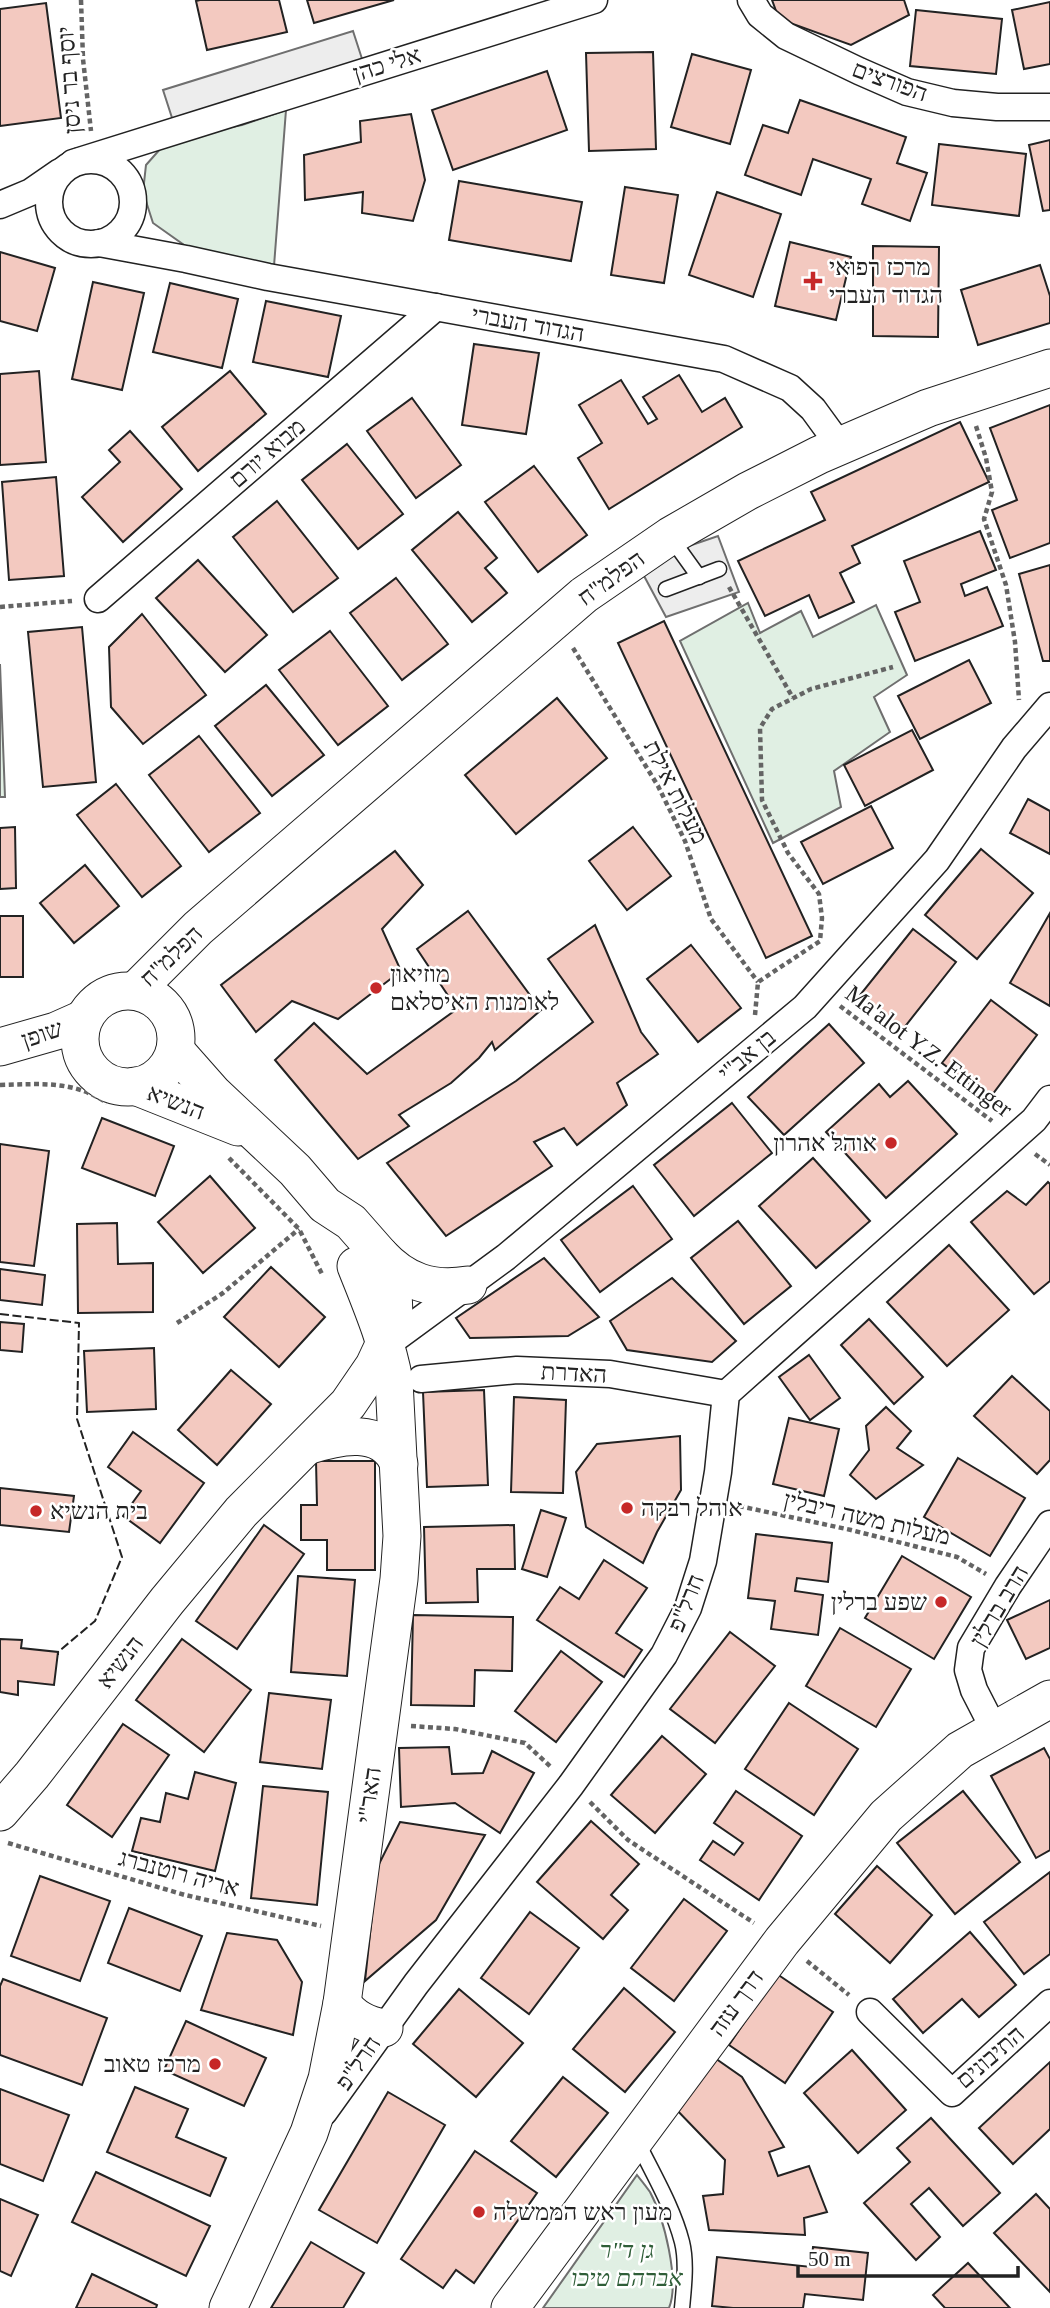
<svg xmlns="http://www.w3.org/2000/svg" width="1050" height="2308" viewBox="0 0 1050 2308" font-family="'Times New Roman',Heebo,serif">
<rect width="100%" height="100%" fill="#fff"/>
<!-- green -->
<g fill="#e0efe3" stroke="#6f6f6f" stroke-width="2">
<path d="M286 110 274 266 187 247 153 223 143 192 146 165 169 139 242 125Z"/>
<path d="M748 603 760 633 801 611 813 637 876 605 907 675 874 697 890 732 834 771 841 807 773 843 680 641Z"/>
<path d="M0 664 5 797H0Z"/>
<path d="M637 2175C641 2180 646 2186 650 2192 664 2218 680 2281 669 2308H543Z"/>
</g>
<!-- parking -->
<g fill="#ededed" stroke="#6f6f6f" stroke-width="2">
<path d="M353 31 364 65 174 124 163 90Z"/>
<path d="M718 536 739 592 666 617 643 574 683 548Z"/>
</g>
<!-- building -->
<g fill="#f3c9c0" stroke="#222" stroke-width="2">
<path d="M200 0H279L287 32 207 50 196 1Z"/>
<path d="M307 0H394L314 23Z"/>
<path d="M772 0H904L909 15 851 45 779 19Z"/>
<path d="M1050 2V64L1024 69 1012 10Z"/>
<path d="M46 3 61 118 0 126V9Z"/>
<path d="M916 10 1002 19 996 74 910 66Z"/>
<path d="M653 52 656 149 589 151 586 53Z"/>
<path d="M692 54 751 70 730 144 671 127Z"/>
<path d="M547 71 567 130 453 170 432 110Z"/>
<path d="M800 100 906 137 897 163 927 173 910 221 862 204 871 179 813 159 801 195 745 175 763 125 788 133Z"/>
<path d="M411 114 425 180 413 221 362 213 363 192 305 200 304 155 361 142 360 121Z"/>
<path d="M1050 140V210L1043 211 1029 145Z"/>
<path d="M939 144 1026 154 1019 216 932 205Z"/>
<path d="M459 181 582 202 571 261 449 240Z"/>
<path d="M625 187 678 195 664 283 611 275Z"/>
<path d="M717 192 781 214 753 297 689 275Z"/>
<path d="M790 242 851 257 836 320 775 306Z"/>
<path d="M873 246 939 247 938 337 873 336Z"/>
<path d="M0 252 55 268 37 331 0 321Z"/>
<path d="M1040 265 1050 296V323L978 345 961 290Z"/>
<path d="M93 282 144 293 122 390 72 379Z"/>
<path d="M170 283 238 299 222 368 153 352Z"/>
<path d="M266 301 341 316 328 377 253 362Z"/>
<path d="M474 344 539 353 526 434 462 425Z"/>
<path d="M39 371 46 462 0 465V374Z"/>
<path d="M230 371 266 414 198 471 162 427Z"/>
<path d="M679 375 702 412 725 398 742 427 609 509 578 458 602 443 579 405 621 380 648 424 657 419 643 397Z"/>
<path d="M412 398 461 465 416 498 367 431Z"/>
<path d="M1050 405V543L1010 558 992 510 1017 500 990 428Z"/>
<path d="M960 422 989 482 852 546 860 563 840 573 854 602 819 618 809 595 765 616 738 561 825 520 811 492Z"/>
<path d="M130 431 182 489 123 542 82 497 120 462 109 450Z"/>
<path d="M347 444 403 514 358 549 302 480Z"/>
<path d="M534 466 587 535 538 572 485 502Z"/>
<path d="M56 477 64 576 9 580 2 482Z"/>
<path d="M277 501 338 578 293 612 233 537Z"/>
<path d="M458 512 497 558 485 568 507 593 472 622 412 550Z"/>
<path d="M980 531 996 570 961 584 965 596 987 587 1003 626 915 661 895 612 920 602 904 561Z"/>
<path d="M198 560 267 635 225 672 156 598Z"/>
<path d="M1050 565V661H1043L1019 574Z"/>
<path d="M396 578 448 644 402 680 350 613Z"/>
<path d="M142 614 206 695 143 744 111 707 109 647Z"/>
<path d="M664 621 812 936 766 958 618 643Z"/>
<path d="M82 627 96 782 43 787 28 632Z"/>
<path d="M330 631 388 706 338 745 279 670Z"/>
<path d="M969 660 991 703 920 739 898 696Z"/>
<path d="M266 685 324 755 272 796 215 726Z"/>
<path d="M557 698 607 758 516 834 465 775Z"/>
<path d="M912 730 933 770 865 806 844 765Z"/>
<path d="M199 736 260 813 209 852 149 775Z"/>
<path d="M116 784 181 866 142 897 77 815Z"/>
<path d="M1028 799 1050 811V854L1010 833Z"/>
<path d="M871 806 893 848 823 884 801 842Z"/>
<path d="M15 827 16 888 0 889V828Z"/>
<path d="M633 827 671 876 627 910 589 861Z"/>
<path d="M981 849 1033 893 977 959 925 915Z"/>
<path d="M395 851 423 885 382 929 401 971 338 1019 292 1001 256 1032 221 985Z"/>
<path d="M85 865 119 906 74 943 40 903Z"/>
<path d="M468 911 541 1010 495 1050 492 1042 479 1058 451 1083 399 1115 409 1126 358 1159 275 1060 314 1023 367 1074 457 1009 417 949Z"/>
<path d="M1050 913V1006L1010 983Z"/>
<rect x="0" y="916" width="23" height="61"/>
<path d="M595 925 641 1032 658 1054 617 1083 627 1105 577 1145 564 1128 534 1142 552 1166 446 1236 387 1163 516 1081 593 1022 548 959Z"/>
<path d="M913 929 956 962 903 1029 860 995Z"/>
<path d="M691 945 741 1008 698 1042 647 979Z"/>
<path d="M991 1000 1037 1035 989 1099 942 1063Z"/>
<path d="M829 1024 864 1063 784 1135 748 1097Z"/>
<path d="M908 1081 957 1134 886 1198 826 1132 879 1084 890 1097Z"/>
<path d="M732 1103 772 1153 694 1216 654 1165Z"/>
<path d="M102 1118 174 1146 155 1196 82 1168Z"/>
<path d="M0 1144 49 1151 34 1266 0 1262Z"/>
<path d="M813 1158 870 1221 816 1268 759 1206Z"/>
<path d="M210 1176 255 1228 203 1273 158 1222Z"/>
<path d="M1048 1182 1050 1184V1281L1034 1294 971 1222 1007 1191 1026 1205Z"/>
<path d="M633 1186 672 1239 600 1292 561 1240Z"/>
<path d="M738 1221 791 1286 744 1324 691 1258Z"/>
<path d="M117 1223 118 1264 153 1263V1312L78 1313 77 1224Z"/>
<path d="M949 1245 1009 1310 947 1366 887 1302Z"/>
<path d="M544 1258 599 1317 568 1336 470 1338 456 1318Z"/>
<path d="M271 1267 325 1317 279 1367 224 1317Z"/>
<path d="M0 1269 45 1275 42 1305 0 1300Z"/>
<path d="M672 1278 736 1341 712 1362 627 1350 610 1321Z"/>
<path d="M869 1319 923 1377 894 1404 841 1345Z"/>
<path d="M0 1322 24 1324 22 1352 0 1350Z"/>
<path d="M154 1348 156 1409 87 1412 84 1351Z"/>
<path d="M809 1355 840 1398 810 1420 779 1377Z"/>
<path d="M231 1370 271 1404 217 1465 178 1430Z"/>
<path d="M1012 1376 1050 1411V1460L1037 1474 974 1416Z"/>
<path d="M484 1390 488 1485 427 1487 423 1392Z"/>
<path d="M514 1397 566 1400 563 1493 511 1492Z"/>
<path d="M886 1407 911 1431 897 1448 923 1465 876 1499 850 1475 869 1450 866 1426Z"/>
<path d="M789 1418 839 1429 824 1496 773 1484Z"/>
<path d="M133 1432 204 1483 160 1543 123 1516 141 1491 108 1467Z"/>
<path d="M680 1436 681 1490 657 1532 643 1563 586 1527 576 1472 597 1444Z"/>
<path d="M958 1458 1025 1498 990 1556 924 1517Z"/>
<path d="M316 1461H375V1570H327V1540H301V1505H317Z"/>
<path d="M0 1488 74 1496 69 1532 0 1525Z"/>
<path d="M541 1510 566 1518 547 1577 522 1569Z"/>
<path d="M264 1525 304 1554 237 1649 196 1621Z"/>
<path d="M514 1525 515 1569H477L478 1602 426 1603 424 1527Z"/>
<path d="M756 1534 832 1543 828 1582 797 1578 795 1591 823 1595 818 1635 771 1629 775 1601 748 1598Z"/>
<path d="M902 1556 971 1597 934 1659 865 1618Z"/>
<path d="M604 1560 647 1588 616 1633 642 1650 624 1677 537 1620 560 1587 579 1599Z"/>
<path d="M298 1576 355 1580 347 1676 291 1672Z"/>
<path d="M1050 1600V1648L1026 1659 1007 1620Z"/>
<path d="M413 1615 513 1617 512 1671 475 1670 474 1706 411 1705Z"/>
<path d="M840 1628 911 1669 876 1727 806 1686Z"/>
<path d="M730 1632 775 1666 715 1743 670 1709Z"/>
<path d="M0 1639 22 1640 21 1648 58 1652 54 1685 18 1681V1695L0 1692Z"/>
<path d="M182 1639 251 1690 204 1752 136 1700Z"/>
<path d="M561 1651 602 1682 556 1742 515 1711Z"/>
<path d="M269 1693 331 1700 322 1769 260 1762Z"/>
<path d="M789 1703 858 1749 814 1815 745 1769Z"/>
<path d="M123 1724 169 1755 112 1837 67 1805Z"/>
<path d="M662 1736 706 1774 655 1833 611 1795Z"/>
<path d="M449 1747 452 1774 483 1773 492 1751 534 1773 500 1833 455 1803 401 1807 399 1748Z"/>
<path d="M1044 1748 1050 1759V1850L1036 1858 991 1776Z"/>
<path d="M195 1772 236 1783 215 1871 132 1851 141 1818 160 1822 166 1793 188 1799Z"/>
<path d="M263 1786 328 1792 317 1905 251 1898Z"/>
<path d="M736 1791 802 1836 759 1900 700 1860 713 1841 734 1855 743 1843 714 1823Z"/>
<path d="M963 1791 1020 1862 955 1914 897 1843Z"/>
<path d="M591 1821 639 1864 611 1895 628 1910 603 1939 537 1882Z"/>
<path d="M400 1822 485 1835 436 1920 365 1981 377 1868Z"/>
<path d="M877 1866 932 1915 890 1963 835 1914Z"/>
<path d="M1050 1872V1954L1024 1974 984 1922Z"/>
<path d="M40 1876 110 1901 80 1981 11 1956Z"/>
<path d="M684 1899 727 1931 674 2001 631 1968Z"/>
<path d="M129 1908 202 1936 180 1991 108 1963Z"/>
<path d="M530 1912 579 1948 529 2014 481 1978Z"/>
<path d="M970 1932 1016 1985 979 2017 962 1999 923 2033 893 1999Z"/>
<path d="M227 1933 277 1940 302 1982 293 2035 201 2010Z"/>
<path d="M777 1974 833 2012 785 2083 729 2045Z"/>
<path d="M3 1979 107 2018 82 2085 0 2055V1986Z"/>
<path d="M624 1988 675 2032 625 2092 573 2049Z"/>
<path d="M459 1989 523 2043 476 2097 413 2044Z"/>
<path d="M186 2021 266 2058 244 2106 164 2070Z"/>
<path d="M852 2050 906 2110 858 2153 804 2093Z"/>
<path d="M712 2056 742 2077 784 2147 769 2152 778 2176 809 2166 827 2212 804 2218 805 2235 709 2230 703 2196 723 2194 725 2160 671 2104Z"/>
<path d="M1050 2062V2129L1013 2164 979 2128Z"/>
<path d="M563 2077 608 2113 556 2177 511 2141Z"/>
<path d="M135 2087 188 2109 176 2137 226 2158 210 2196 107 2152Z"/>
<path d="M0 2089 69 2115 43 2181 0 2164Z"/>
<path d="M388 2092 445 2125 377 2243 319 2210Z"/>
<path d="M931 2118 1000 2193 963 2226 929 2188 911 2204 940 2237 916 2260 864 2203 910 2162 897 2148Z"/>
<path d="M475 2151 537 2193 474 2283 456 2270 443 2288 401 2259Z"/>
<path d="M96 2172 210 2226 186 2276 72 2222Z"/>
<path d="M1036 2194 1050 2209V2292L994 2233Z"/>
<path d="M0 2199 38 2215 11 2276 0 2271Z"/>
<path d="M311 2242 364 2273 343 2308H271Z"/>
<path d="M813 2247 868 2253 863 2300 805 2294 803 2308H733L712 2306 717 2257 811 2267Z"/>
<path d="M968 2263 1010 2308H945L933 2295Z"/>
<path d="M92 2274 157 2305 156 2308H76Z"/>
</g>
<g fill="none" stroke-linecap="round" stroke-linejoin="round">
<defs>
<g id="lane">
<path d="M671 538 699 577"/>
<path d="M666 589 719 569"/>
<path d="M637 2141C653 2174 673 2207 682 2242 687 2262 684 2287 682 2308"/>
</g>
<g id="street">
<path d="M751 0 760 15 786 36 859 71 907 92 953 103 997 107H1050"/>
<circle cx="91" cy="202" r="42"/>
<path d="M73 163 594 0"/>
<path d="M0 205 31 192 60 172"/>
<path d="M99 243 186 259 268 277 724 359 790 388 813 409 840 446"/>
<path d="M98 599 436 307"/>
<path d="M386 1345 506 1257 805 1007 937 860 1014 748 1050 706"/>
<path d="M421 1379 517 1370 610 1374 726 1394"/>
<path d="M994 1729 974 1690 968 1670 971 1648 1008 1586 1050 1524"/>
<path d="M870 2012 952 2093 1050 2003"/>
<path d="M324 2112 416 1984 571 1785 664 1655 688 1608 703 1561 718 1472 726 1394 1034 1120 1050 1099"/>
</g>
<g id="secondary">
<circle cx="128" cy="1039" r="48"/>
<path d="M135 991 198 928 584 595 670 536 748 491 819 455 928 408 1050 368"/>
<path d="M0 1047 56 1031 83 1019"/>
<path d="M135 1086 238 1127"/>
<path d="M380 1255C405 1282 432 1291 468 1285"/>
<path d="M307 1446C338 1436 383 1425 399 1464"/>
<path d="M0 1812 32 1775 167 1601 241 1512 348 1404 374 1366 390 1332 394 1317 393 1289 380 1255 351 1222 325 1205 295 1170 213 1093 175 1050"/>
<path d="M342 2003C352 2018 366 2025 384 2028"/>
<path d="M228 2308 309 2133 327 2079 342 2003 399 1579 402 1536 394 1381C387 1341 371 1304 356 1266"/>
<path d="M510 2308 782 1941 886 1816 960 1750 1050 1699"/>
</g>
</defs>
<!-- lane casing -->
<use href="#lane" stroke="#222" stroke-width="17"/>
<!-- street casing -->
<use href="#street" stroke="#222" stroke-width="29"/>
<!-- secondary casing -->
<use href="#secondary" stroke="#222" stroke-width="39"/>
<!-- path -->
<g stroke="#646464" stroke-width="4.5" stroke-dasharray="5 3.5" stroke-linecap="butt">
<path d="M81 0 83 59 91 131"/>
<path d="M976 426 986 458 992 492 984 519 1006 585 1015 642 1019 700"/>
<path d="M729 587 793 698"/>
<path d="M0 607 72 601"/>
<path d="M573 648 658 786 685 841 711 919 758 982"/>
<path d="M840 1006 992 1121"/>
<path d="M755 1015 758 982 820 941 822 918 819 894 788 853 762 800 760 728 772 709 811 689 893 667"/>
<path d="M0 1085C40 1084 73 1080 107 1103"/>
<path d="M1035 1154 1050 1165"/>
<path d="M229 1158 299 1229 323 1276"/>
<path d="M177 1323 223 1293 299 1229"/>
<path d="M739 1506 851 1530 957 1557 986 1574"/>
<path d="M411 1726 455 1729 525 1743 552 1768"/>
<path d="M590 1802 628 1840 754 1923"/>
<path d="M8 1843 185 1895 321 1926"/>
<path d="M807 1961 849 1995"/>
</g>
<!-- lane -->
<use href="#lane" stroke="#fff" stroke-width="14"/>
<!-- street -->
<use href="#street" stroke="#fff" stroke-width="26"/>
<!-- secondary -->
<use href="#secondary" stroke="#fff" stroke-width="37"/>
<!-- fence -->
<path stroke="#222" stroke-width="2" stroke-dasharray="9 3.5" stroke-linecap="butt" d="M0 1314 79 1323 77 1419 122 1557 95 1621 58 1652V1655"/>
</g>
<!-- markers -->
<g fill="#c62828" stroke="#fff" stroke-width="2.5">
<path d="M809.5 270.5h7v7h7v7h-7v7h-7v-7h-7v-7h7z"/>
<circle cx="376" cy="988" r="7"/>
<circle cx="891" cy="1143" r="7"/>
<circle cx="627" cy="1508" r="7"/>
<circle cx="36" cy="1511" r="7"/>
<circle cx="941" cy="1602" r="7"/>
<circle cx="215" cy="2064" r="7"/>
<circle cx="479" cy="2212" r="7"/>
</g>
<g text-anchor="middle" stroke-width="5" stroke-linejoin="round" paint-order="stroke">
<!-- street labels -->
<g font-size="24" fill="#222" stroke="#fff">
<text transform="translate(387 64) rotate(-17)" y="8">אלי כהן</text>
<text transform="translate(69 80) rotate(-94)" y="8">יוסף בר ניסן</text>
<text transform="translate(890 81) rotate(20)" y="8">הפורצים</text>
<text transform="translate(528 324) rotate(10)" y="8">הגדוד העברי</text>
<text transform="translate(267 453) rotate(-41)" y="8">מבוא יורם</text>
<text transform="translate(611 578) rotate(-36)" y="8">הפלמ"ח</text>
<text transform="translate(676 792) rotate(63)" y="8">מעלות אילת</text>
<text transform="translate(171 956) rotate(-44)" y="8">הפלמ"ח</text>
<text transform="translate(42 1034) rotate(-19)" y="8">שופן</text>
<text transform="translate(929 1051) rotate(37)" y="8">Ma'alot Y.Z. Ettinger</text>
<text transform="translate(747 1055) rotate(-40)" y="8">בן אב"י</text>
<text transform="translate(176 1102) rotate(21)" y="8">הנשיא</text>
<text transform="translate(574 1373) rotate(3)" y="8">האדרת</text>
<text transform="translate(867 1518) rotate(13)" y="8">מעלות משה ריבלין</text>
<text transform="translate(686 1603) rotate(-68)" y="8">חרל"פ</text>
<text transform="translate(999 1606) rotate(-59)" y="8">הרב ברלין</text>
<text transform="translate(120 1662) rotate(-52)" y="8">הנשיא</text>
<text transform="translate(369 1795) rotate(-82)" y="8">האר"י</text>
<text transform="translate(179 1873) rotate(15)" y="8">אריה רוטנברג</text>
<text transform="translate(736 2003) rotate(-54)" y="8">דרך עזה</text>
<text transform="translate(990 2057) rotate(-41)" y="8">התיבונים</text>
<text transform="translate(358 2063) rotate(-55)" y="8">חרל"פ</text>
</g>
<!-- poi labels -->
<g font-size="24" fill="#222" stroke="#fff" text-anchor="start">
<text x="829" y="275">מרכז רפואי<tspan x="829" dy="28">הגדוד העברי</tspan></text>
<text x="390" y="982">מוזיאון<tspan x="390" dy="28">לאומנות האיסלאם</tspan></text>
<text x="877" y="1151" text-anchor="end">אוהל אהרון</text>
<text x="641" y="1516">אוהל רבקה</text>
<text x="50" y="1519">בית הנשיא</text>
<text x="927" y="1610" text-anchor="end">שפע ברלין</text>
<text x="201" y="2072" text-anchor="end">מרכז טאוב</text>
<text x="493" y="2220">מעון ראש הממשלה</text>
</g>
<!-- park labels -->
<g font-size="24" font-style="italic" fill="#2f5e38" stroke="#fff">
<text x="627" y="2258">גן ד"ר<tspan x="627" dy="28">אברהם טיכו</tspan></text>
</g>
</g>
<!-- scale -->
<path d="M798 2266v10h220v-10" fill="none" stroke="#222222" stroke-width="3.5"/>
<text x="808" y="2266" font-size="21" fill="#222222" stroke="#ffffff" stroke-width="5" paint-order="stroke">50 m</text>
</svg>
